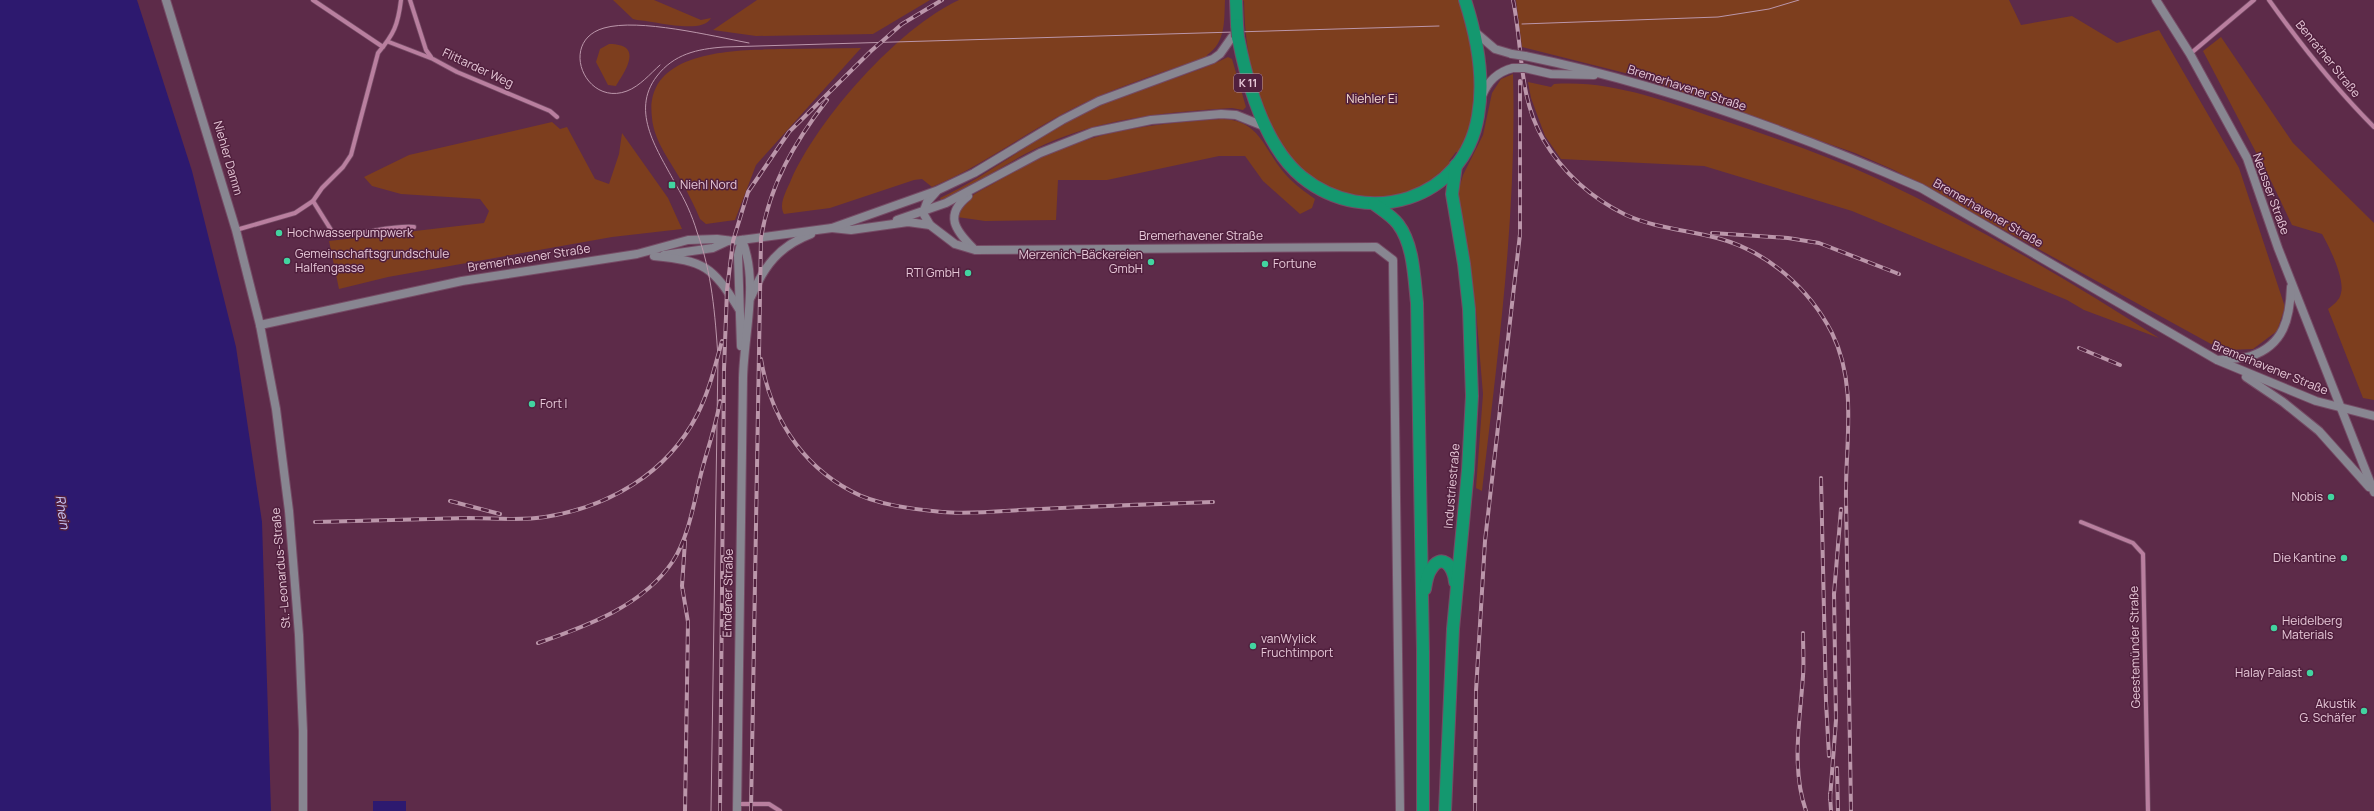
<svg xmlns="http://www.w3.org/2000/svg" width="2374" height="811" viewBox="0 0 2374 811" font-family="Manrope,sans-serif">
<rect width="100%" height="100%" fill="#5d2b49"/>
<!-- green -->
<g fill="#7d3e1e">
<path d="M613 0H654L701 20 711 18C702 35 655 21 637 20L633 19Z"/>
<path d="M757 0H930L873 34 756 36 713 30Z"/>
<path d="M959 0H1225C1224 21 1226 42 1207 55V57C1160 73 1112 88 1068 111 1022 135 980 167 932 187L922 179 914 180 830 208 784 214C778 204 787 190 791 180 818 119 898 28 959 0Z"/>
<path d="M1241 0H1460C1471 38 1484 91 1470 131 1467 138 1462 146 1459 153L1456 152 1449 161 1451 162C1427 187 1398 202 1362 197 1355 196 1345 196 1339 193 1266 161 1245 73 1244 1Z"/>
<path d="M1516 0H2009L2021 25 2072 16 2117 43 2159 30 2239 168 2285 307 2277 331 2253 349 2227 350 2211 344 1953 202 1894 170 1855 153 1633 75 1522 47Z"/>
<path d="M2221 37 2293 143 2374 223V400L2363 398 2328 309C2333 305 2340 300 2341 293 2345 279 2329 246 2322 234L2292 225 2272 183 2203 51Z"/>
<path d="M609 44C644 44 626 70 616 86L608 85 596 62 600 49Z"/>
<path d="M861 48 756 165 735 220 706 224 700 219C695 207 689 195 683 184 672 163 654 142 652 118 643 48 739 50 785 49 811 49 836 48 861 48Z"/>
<path d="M1228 57 1232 59 1246 107 1243 110 1232 108C1171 112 1112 117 1055 140 1020 154 989 176 956 194L941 200 940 198C991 174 1034 138 1084 113 1130 89 1181 80 1228 57Z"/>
<path d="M1513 74C1517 213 1498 353 1482 491L1476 488 1483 394 1476 311 1458 192 1463 175 1483 135 1492 93 1501 79Z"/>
<path d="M1528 82 1551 87 1554 84C1612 80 1664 101 1719 119 1772 137 1826 155 1878 179 1975 225 2068 280 2159 338L2084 310 2067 300 1852 211 1704 166 1561 159 1545 136 1531 98Z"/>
<path d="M1222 119C1261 120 1264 151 1286 175 1294 184 1305 192 1315 199L1312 208 1300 214 1263 181 1245 156H1219L1107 180H1058L1056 220 985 221 957 217C961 198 981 191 996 182 1075 134 1131 125 1222 119Z"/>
<path d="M552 122 560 129 567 127 595 179 609 184 619 154 622 133 668 198 682 229 612 237 388 277 339 289 329 241 484 223 489 211 480 199 401 194 372 186 364 177 409 155Z"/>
</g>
<!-- water -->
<g fill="#2d196f">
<path d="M0 0H137L192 171 236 347 262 522 271 811H0Z"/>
<rect x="373" y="801" width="33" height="10"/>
</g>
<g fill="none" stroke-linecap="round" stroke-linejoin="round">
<defs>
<g id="street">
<path d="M313 0 383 47"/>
<path d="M410 0 426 50 431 57"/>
<path d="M2269 0C2301 45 2335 88 2374 127"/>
<path d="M389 42 433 59 457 72 550 111 557 117"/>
<path d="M2190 54 2254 0"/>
<path d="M313 201 333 233C359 237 386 225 414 227"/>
<path d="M236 230 295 213 313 201 322 188 343 167 351 155 378 53C394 34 398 25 401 0"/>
<path d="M2081 522 2133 543 2143 554 2148 811"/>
<path d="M737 804H769L780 811"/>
</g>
<g id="secondary">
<path d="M166 0 236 230 260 325 276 409 289 511 299 635 303 731V811"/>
<path d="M2156 0 2190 54 2247 158 2278 248 2374 492"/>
<path d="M1474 31 1495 49 1512 54"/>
<path d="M1525 56C1662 84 1794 132 1921 188L2217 360 2316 401 2374 416"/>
<path d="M1525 68 1551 74 1594 75"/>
<path d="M1482 96C1488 81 1497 72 1513 68"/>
<path d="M968 196C944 215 955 230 973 248"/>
<path d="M897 220 946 203 1040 153 1093 132 1151 120 1221 114 1236 115 1266 127"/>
<path d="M930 225 923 213 927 202 936 192"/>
<path d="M832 228 851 230 908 222 930 225 955 244 975 250 1376 247 1393 260 1400 811"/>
<path d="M664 255 713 248 728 241"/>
<path d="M654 256C705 261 712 266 739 309"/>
<path d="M751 297C764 266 779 246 811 234"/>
<path d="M260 325 462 281 637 254 688 240 717 239 733 241 832 228 936 191 974 173 1062 120 1099 101 1213 59 1220 54 1232 37"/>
<path d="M741 346 738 255 742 240"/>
<path d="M2218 360C2228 359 2241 359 2251 356 2284 345 2290 318 2291 287"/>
<path d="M2246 377 2283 402 2319 431 2369 487"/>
<path d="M737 811C739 667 741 522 743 378 744 332 759 283 742 240"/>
</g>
<g id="highway">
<path d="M1236 0 1237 25"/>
<path d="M1238 37C1247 83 1264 146 1302 177 1366 229 1464 201 1478 116 1485 77 1477 37 1465 0"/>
<path d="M1374 204C1382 210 1392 216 1398 224 1414 245 1414 278 1417 303L1423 651V811"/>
<path d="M1425 589C1426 583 1427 576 1430 571 1441 551 1454 566 1455 582"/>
<path d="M1445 811 1453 629 1468 470 1472 396 1469 309 1464 264 1452 194 1456 165"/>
</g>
</defs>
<!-- street casing -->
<use href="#street" stroke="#754b65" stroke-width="5.5"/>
<!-- secondary casing -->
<use href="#secondary" stroke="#754b65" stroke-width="10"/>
<!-- highway casing -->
<use href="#highway" stroke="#754b65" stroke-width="14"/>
<!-- street -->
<use href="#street" stroke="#b97f9f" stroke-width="4"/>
<!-- secondary -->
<use href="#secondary" stroke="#888691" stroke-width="8"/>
<!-- highway -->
<use href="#highway" stroke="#14986f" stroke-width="12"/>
<!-- tram -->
<g stroke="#bb96aa" stroke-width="1">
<path d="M1522 24 1718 17 1769 9 1799 0"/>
<path d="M660 65C650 74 640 86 627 91 585 107 558 41 604 28 639 18 712 36 749 43"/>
<path d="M711 811 718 357C715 314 712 273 697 232 692 215 685 200 676 185 659 152 629 112 657 76 674 54 697 49 724 47L1439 26"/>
</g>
<defs>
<g id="rail">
<path d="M1513 0C1523 47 1518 96 1543 139 1563 173 1591 198 1626 215 1655 228 1687 230 1717 238 1767 251 1809 288 1832 333 1858 386 1845 443 1846 499 1848 603 1849 707 1851 811"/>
<path d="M1712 233 1788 238 1819 243 1899 274"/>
<path d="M2079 348 2120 365"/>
<path d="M761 359C770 415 800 464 851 491 876 505 913 509 942 512 974 515 1009 510 1041 509 1099 506 1156 504 1213 502"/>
<path d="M1821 478 1826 702 1829 756"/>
<path d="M450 501 500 514"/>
<path d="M315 522C367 521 418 519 469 518 494 518 521 521 545 517 608 507 667 474 697 415 709 392 715 366 722 341"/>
<path d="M685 541 682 586 688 622 685 811"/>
<path d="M1803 633C1803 647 1804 662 1803 676 1800 720 1791 768 1806 811"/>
<path d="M538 643C587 626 643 606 673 561 689 536 694 502 701 474 707 450 716 426 720 401"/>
<path d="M1837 768 1838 811"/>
<path d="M1830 794 1831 811"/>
<path d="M1830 799 1836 720 1834 594 1841 509"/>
<path d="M720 811 724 369 727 290 733 241 748 192 789 132 871 51 902 24 942 0"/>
<path d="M751 811 761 238C770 184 794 143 827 100"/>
<path d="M1475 811 1476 691 1485 541 1520 234V81"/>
</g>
</defs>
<!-- rail casing -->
<use href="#rail" stroke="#bb96aa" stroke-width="4"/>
<!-- rail -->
<use href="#rail" stroke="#51203e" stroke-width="2.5" stroke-dasharray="8" stroke-linecap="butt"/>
<defs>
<g id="secondary-bridge">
<path d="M1512 54 1525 56"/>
<path d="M1513 68H1525"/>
</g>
<path id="highway-bridge" d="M1237 25 1238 37"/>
</defs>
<!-- secondary-bridge casing -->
<use href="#secondary-bridge" stroke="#754b65" stroke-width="10" stroke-linecap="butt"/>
<!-- highway-bridge casing -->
<use href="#highway-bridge" stroke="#754b65" stroke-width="14" stroke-linecap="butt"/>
<!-- secondary-bridge -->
<use href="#secondary-bridge" stroke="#888691" stroke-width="8"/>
<!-- highway-bridge -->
<use href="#highway-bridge" stroke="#14986f" stroke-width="12"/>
</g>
<!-- markers -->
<g fill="#42d4a0" stroke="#51203e" stroke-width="1.5">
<rect x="668" y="181" width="8" height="8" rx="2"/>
<circle cx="279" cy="233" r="4"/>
<circle cx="287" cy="261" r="4"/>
<circle cx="1151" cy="262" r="4"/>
<circle cx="1265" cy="264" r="4"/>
<circle cx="968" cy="273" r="4"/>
<circle cx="532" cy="404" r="4"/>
<circle cx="2331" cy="497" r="4"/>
<circle cx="2344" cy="558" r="4"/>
<circle cx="2274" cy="628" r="4"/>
<circle cx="1253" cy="646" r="4"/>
<circle cx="2310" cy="673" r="4"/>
<circle cx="2364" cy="711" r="4"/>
</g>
<g text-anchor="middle" stroke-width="3" stroke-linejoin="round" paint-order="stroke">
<!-- shield labels -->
<rect fill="#51203e" stroke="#b995a9" stroke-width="1" x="1234" y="74" width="28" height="18" rx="3"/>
<g font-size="11" font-weight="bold" fill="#e6c7d7">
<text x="1248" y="87">K 11</text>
</g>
<!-- street labels -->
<g font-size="12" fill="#e6c7d7" stroke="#51203e">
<text transform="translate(2328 59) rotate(51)" y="4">Benrather Straße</text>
<text transform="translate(478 68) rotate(25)" y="4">Flittarder Weg</text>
<text transform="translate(1687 88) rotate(18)" y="4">Bremerhavener Straße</text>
<text transform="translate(228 158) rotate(74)" y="4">Niehler Damm</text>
<text transform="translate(2271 194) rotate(70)" y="4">Neusser Straße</text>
<text transform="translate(1988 213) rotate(30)" y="4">Bremerhavener Straße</text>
<text x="1201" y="240">Bremerhavener Straße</text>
<text transform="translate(529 258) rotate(-9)" y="4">Bremerhavener Straße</text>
<text transform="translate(2270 368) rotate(22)" y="4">Bremerhavener Straße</text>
<text transform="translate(1452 486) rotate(-85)" y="4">Industriestraße</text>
<text transform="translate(281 568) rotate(-95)" y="4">St.-Leonardus-Straße</text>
<text transform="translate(728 593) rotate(-89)" y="4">Emdener Straße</text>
<text transform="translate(2135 647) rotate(-91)" y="4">Geestemünder Straße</text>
</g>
<!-- park labels -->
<g font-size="12" fill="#f4dace" stroke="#51203e">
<text x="1372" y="103">Niehler Ei</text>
</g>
<!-- poi labels -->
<g font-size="12" fill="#e6c7d7" stroke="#51203e" text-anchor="start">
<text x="680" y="189">Niehl Nord</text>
<text x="287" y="237">Hochwasserpumpwerk</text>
<text x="295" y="258">Gemeinschaftsgrundschule<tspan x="295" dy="14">Halfengasse</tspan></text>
<text x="1143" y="259" text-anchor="end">Merzenich-Bäckereien<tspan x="1143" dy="14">GmbH</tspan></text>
<text x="1273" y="268">Fortune</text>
<text x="960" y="277" text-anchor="end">RTI GmbH</text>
<text x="540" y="408">Fort I</text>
<text x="2323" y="501" text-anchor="end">Nobis</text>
<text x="2336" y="562" text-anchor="end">Die Kantine</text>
<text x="2282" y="625">Heidelberg<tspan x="2282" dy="14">Materials</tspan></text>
<text x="1261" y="643">vanWylick<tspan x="1261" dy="14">Fruchtimport</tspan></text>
<text x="2302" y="677" text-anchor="end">Halay Palast</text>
<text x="2356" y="708" text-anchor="end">Akustik<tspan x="2356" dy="14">G. Schäfer</tspan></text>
</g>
<!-- water labels -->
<g font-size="13" font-style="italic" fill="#ceceff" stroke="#51203e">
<text transform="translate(63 512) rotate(81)" y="5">Rhein</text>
</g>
</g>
</svg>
